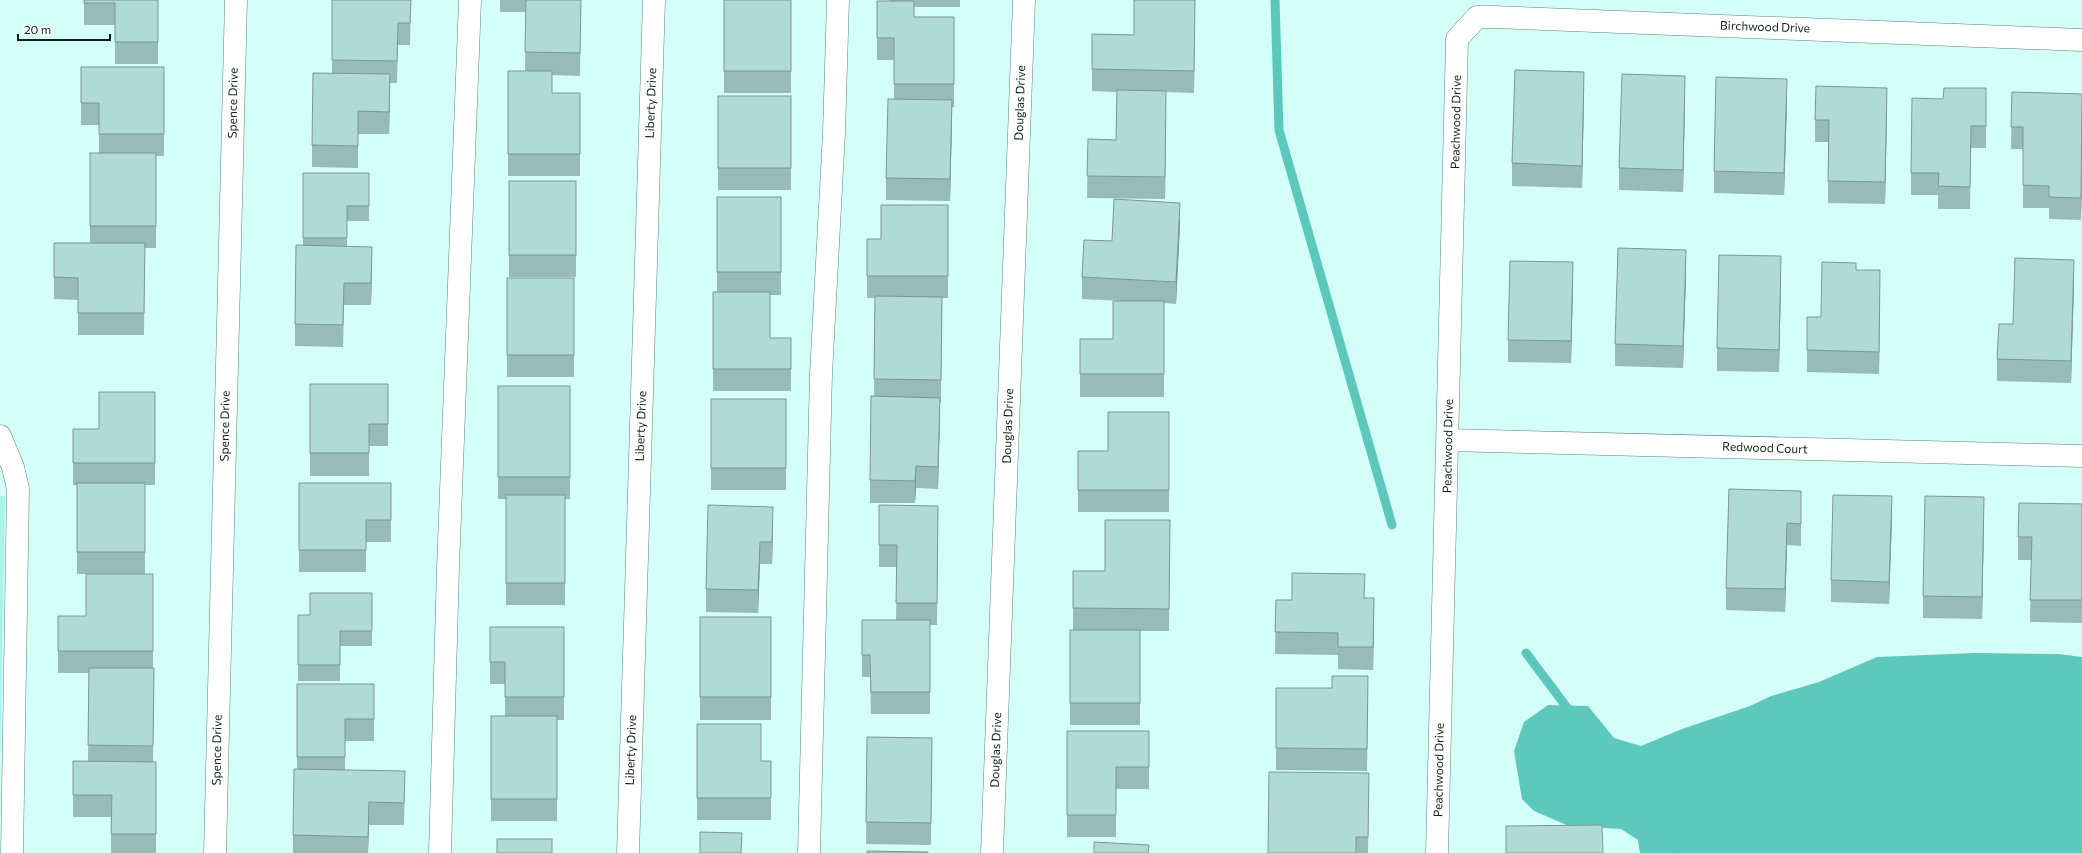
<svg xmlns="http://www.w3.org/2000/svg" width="2082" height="853" viewBox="0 0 2082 853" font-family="Commissioner,sans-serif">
<rect width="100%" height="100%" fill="#d4fef8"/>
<!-- green -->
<path fill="#a9f4e9" d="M0 496H5L0 774Z"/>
<!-- forest -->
<path fill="#5dc9bc" d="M1975 653 2059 654 2082 657V853H1640L1638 840 1621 829 1569 826 1534 811 1522 799 1514 751 1524 722 1548 705 1588 706 1614 738 1641 746 1682 729 1750 706 1771 696 1819 682 1877 657Z"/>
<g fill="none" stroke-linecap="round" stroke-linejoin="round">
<!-- stream -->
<g stroke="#5cc8bc" stroke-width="9">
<path d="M1275 0 1279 130 1392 525"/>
<path d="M1526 653 1676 853"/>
</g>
<defs>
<g id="minor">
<path d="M0 436 13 467 18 489 12 853"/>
<path d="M1448 440 2082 456"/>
<path d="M215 853 236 0"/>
<path d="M440 853 448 568 470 0"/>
<path d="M628 853 654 0"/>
<path d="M809 853 821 374 834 133 838 0"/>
<path d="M992 853 1024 0"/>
<path d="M1437 853 1457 39 1477 17H1493L2082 40"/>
</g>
</defs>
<!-- minor casing -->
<use href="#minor" stroke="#5b837d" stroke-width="23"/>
<!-- minor -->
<use href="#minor" stroke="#fff" stroke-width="22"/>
</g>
<!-- wall -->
<g fill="#97bbb6">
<path d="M84 0H158V64H115V25H84Z"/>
<path d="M332 0H411L410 45H398L397 83H390L389 134H358V168L312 167V145L332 73Z"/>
<path d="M500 0H581L580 76 552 75V93H580V176H508V71H525L526 12H500Z"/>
<rect x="724" y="0" width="67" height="93"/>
<path d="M889 0H960V7H914V17H954V107H952L950 201 886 200V178L894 99V60H877V1H889Z"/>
<path d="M1195 0 1194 93 1166 92 1165 199 1087 198 1088 139 1116 140 1117 92 1092 91V34L1134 35Z"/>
<path d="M81 67H164V156H156V248H145L144 335H78V300L54 299V243H90V153H99V125H81Z"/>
<path d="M1986 88V148H1971L1970 209H1938V195H1911V173L1943 99Z"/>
<path d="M2012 92 2082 94 2081 220 2049 219V208H2023V149H2011Z"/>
<path d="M1584 94 1582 188 1512 186V163Z"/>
<rect x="718" y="96" width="73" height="94"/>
<path d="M1685 98 1683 192 1619 190V168Z"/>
<path d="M1787 102 1784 195 1714 193V171Z"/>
<path d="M1887 110 1885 204 1828 203V142H1815V120Z"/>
<path d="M303 173H369V221H347V247L372 269 371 305H344L343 347 295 346V324L303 246Z"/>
<rect x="509" y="181" width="67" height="96"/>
<path d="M717 197H781V295H770V338H791V391H713V292H717Z"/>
<path d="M948 205V298H942L941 402H940L938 489 916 488 915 503H870V480L874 396 875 298H867V239H881Z"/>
<path d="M1180 225 1176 304 1164 303V397H1080V339H1113L1125 301 1082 299V277L1112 241Z"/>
<path d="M1856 270 1880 293 1879 374 1807 372V350Z"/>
<path d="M1686 272 1683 368 1615 366V344Z"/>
<rect x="507" y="278" width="67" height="99"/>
<path d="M1781 278 1779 372 1717 371V348Z"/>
<path d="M2074 282 2071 383 1997 381V359L2013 324Z"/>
<path d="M1573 284 1571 363 1508 362V340Z"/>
<path d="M310 384H388V446H369V476H310Z"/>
<path d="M498 386H570V499H565V605H506V499H498Z"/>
<path d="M155 392V485H145V574H153V668H154L153 762H156V853H111V817H73V761H88L89 673H58V616H86V574H77V485H73V429H99Z"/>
<rect x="711" y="399" width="75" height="91"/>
<path d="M1169 412V512H1078V451H1108Z"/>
<path d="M299 483H391V542H366V572H299Z"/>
<path d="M1729 489 1801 513V546L1787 545 1785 612 1726 610V588Z"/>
<path d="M2082 504V623L2030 622 2031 560H2018V537Z"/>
<path d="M938 506 937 625H930V714H871L870 677H862V620H896L897 567H879V545Z"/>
<path d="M1892 518 1889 604 1831 602V580Z"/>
<path d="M1984 519 1982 619 1923 618V596Z"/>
<path d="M1170 520 1169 631H1140V725H1070V630H1073V571H1105Z"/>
<path d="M773 529 772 564H760L758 613 706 612V589Z"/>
<path d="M372 593V646H340V681H298V615H310Z"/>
<path d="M1365 598 1374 620 1373 670 1338 669V655L1275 654 1276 600Z"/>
<rect x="700" y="617" width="71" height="103"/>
<path d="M490 627H564V720H557V821H491V716H505V684H490Z"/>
<path d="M297 684H374V741H345V770L405 771 404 825H369L368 853H293V835L297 769Z"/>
<path d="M1368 698 1367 771 1276 770V748Z"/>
<path d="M697 724 761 761H771V820H697Z"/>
<path d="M1067 731H1149V789H1116V837H1067Z"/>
<path d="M867 737 932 738 931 845 866 844Z"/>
<path d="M1369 795 1368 853H1268Z"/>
</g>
<!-- shaded-wall -->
<g fill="#7b9994">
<path d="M1195 0 1194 93V71Z"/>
<path d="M1584 72V94L1582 188V166Z"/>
<path d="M390 74V96L389 134V112Z"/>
<path d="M1685 76V98L1683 192V170Z"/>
<path d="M1787 79V102L1784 195V173Z"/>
<path d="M1887 88V110L1885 204V182Z"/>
<path d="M1166 91V113L1165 199V177Z"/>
<path d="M952 100V122L950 201V179Z"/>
<path d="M2082 158V180L2081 220V198Z"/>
<path d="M1180 203V225L1176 304V282Z"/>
<path d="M372 247V269L371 305V283Z"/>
<path d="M1686 250V272L1683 368V346Z"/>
<path d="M1781 256V278L1779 372V350Z"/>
<path d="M2074 260V282L2071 383V361Z"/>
<path d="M1573 262V284L1571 363V341Z"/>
<path d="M1880 270V293L1879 374V352Z"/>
<path d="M940 398V420L938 489V467Z"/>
<path d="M916 466V488L915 503V481Z"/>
<path d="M1892 496V518L1889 604V582Z"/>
<path d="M1984 497V519L1982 619V597Z"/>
<path d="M773 507V529L772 564V542Z"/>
<path d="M1787 523V545L1785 612V589Z"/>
<path d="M760 542V564L758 613V590Z"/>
<path d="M1374 598V620L1373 670V647Z"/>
<path d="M369 802V825L368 853V837Z"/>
</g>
<!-- building -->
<g fill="#b0dad4" stroke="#7b9994">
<path d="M84 0H158V42H115V3H84Z"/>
<path d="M332 0H411L410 23H398L397 61 332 60Z"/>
<path d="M526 0H581L580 53 525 52Z"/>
<rect x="724" y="0" width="67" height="71"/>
<path d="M1134 0H1195L1194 71 1092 69V34L1134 35Z"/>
<path d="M877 1H914V17H954V84H894V38H877Z"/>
<path d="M81 67H164V134H99V103H81Z"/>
<path d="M1515 70 1584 72 1582 166 1512 163Z"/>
<path d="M508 71H552V93H580V154H508Z"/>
<path d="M313 73 390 74 389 112 358 111V146L312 145Z"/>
<path d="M1622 74 1685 76 1683 170 1619 168Z"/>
<path d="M1716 77 1787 79 1784 173 1714 171Z"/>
<path d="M1816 86 1887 88 1885 182 1828 181 1829 120H1815Z"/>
<path d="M1944 88H1986V126H1971L1970 187 1938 186 1939 173H1911L1912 98 1943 99Z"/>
<path d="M1117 90 1166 91 1165 177 1087 176 1088 139 1116 140Z"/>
<path d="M2012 92 2082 94 2081 198 2049 197V186L2023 185V127H2011Z"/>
<rect x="718" y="96" width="73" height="72"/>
<path d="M888 99 952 100 950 179 886 178Z"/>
<rect x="90" y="153" width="66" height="73"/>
<path d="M303 173H369V206H347V238H303Z"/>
<rect x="509" y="181" width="67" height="74"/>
<rect x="717" y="197" width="64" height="75"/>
<path d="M1114 199 1180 203 1176 282 1082 277 1084 240 1112 241Z"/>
<path d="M881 205H948V276H867V239H881Z"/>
<path d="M54 243H145L144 313H78V278L54 277Z"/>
<path d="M296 245 372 247 371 283H344L343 325 295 324Z"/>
<path d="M1618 248 1686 250 1683 346 1615 344Z"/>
<path d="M1719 255 1781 256 1779 350 1717 348Z"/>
<path d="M2015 258 2074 260 2071 361 1997 359 1999 324H2013Z"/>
<path d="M1510 261 1573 262 1571 341 1508 340Z"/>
<path d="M1822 262 1856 263V270H1880L1879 352 1807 350V317H1821Z"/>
<rect x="507" y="278" width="67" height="77"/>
<path d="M713 292H770V338H791V369H713Z"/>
<path d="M875 296 942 297 941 380 874 379Z"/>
<path d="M1113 301H1164V374H1080V339H1113Z"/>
<path d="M310 384H388V424H369V453H310Z"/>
<rect x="498" y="386" width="72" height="91"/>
<path d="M99 392H155V463H73V429H99Z"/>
<path d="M871 396 940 398 938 467 916 466 915 481 870 480Z"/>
<rect x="711" y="399" width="75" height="69"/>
<path d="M1108 412H1169V490H1078V451H1108Z"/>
<rect x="77" y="483" width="68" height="69"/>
<path d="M299 483H391V520H366V550H299Z"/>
<path d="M1729 489 1801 491V524L1787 523 1785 589 1726 588Z"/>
<rect x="506" y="495" width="59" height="88"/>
<path d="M1833 495 1892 496 1889 582 1831 580Z"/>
<path d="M1925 496 1984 497 1982 597 1923 596Z"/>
<path d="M2019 503 2082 504V600H2030L2032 537H2018Z"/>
<path d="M708 505 773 507 772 542H760L758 590 706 589Z"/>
<path d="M879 505 938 506 937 603H896L897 545H879Z"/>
<path d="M1105 520H1170L1169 609 1073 608V571H1105Z"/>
<path d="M1292 573 1365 574 1364 598H1374L1373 647H1338V633L1275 632 1276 600H1292Z"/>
<path d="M86 574H153V651H58V616H86Z"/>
<path d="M310 593H372V631H340V665H298V615H310Z"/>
<rect x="700" y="617" width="71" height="80"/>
<path d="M862 620H930V692H871L870 655H862Z"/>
<path d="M490 627H564V697H505V662H490Z"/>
<rect x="1070" y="630" width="70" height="73"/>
<path d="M89 668H154L153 746 88 745Z"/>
<path d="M1332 676H1368L1367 749 1276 748V688H1332Z"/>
<path d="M297 684H374V719H345V757H297Z"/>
<rect x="491" y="716" width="66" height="83"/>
<path d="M697 724H761V761H771V798H697Z"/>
<path d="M1067 731H1149V767H1116V815H1067Z"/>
<path d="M867 737 932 738 931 823 866 822Z"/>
<path d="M73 761 156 762V834H111L112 795H73Z"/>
<path d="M294 769 405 771 404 803 369 802 368 837 293 835Z"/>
<path d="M1269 772 1369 773 1368 837H1356V853H1268Z"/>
<path d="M1602 825 1603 853H1506V826Z"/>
<path d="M700 832 742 833 741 853H700Z"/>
<rect x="497" y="839" width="55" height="14"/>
<path d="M1094 842 1149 845 1148 853H1094Z"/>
<path d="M867 851 928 852V853H867Z"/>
</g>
<g text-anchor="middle" stroke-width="3.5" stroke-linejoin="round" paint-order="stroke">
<!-- street labels -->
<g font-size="12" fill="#0f1f1d" stroke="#fff">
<text transform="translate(1765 27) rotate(2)" y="4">Birchwood Drive</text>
<text transform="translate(233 103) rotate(-89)" y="4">Spence Drive</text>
<text transform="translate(651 103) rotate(-88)" y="4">Liberty Drive</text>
<text transform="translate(1020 103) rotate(-88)" y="4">Douglas Drive</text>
<text transform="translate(1456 122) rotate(-89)" y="4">Peachwood Drive</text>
<text transform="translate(225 426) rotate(-89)" y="4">Spence Drive</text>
<text transform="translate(641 426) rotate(-88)" y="4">Liberty Drive</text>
<text transform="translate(1008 426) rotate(-88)" y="4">Douglas Drive</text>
<text transform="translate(1448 446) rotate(-89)" y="4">Peachwood Drive</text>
<text transform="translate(1765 448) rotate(2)" y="4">Redwood Court</text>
<text transform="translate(217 750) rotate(-89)" y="4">Spence Drive</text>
<text transform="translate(631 750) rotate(-88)" y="4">Liberty Drive</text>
<text transform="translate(996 750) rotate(-88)" y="4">Douglas Drive</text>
<text transform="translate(1439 770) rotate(-89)" y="4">Peachwood Drive</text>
</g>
</g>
<!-- scale -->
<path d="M18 34v6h92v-6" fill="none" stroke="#0f1f1d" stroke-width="2"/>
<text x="24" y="34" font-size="12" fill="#0f1f1d" stroke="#ffffff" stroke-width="3" paint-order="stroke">20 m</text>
</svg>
